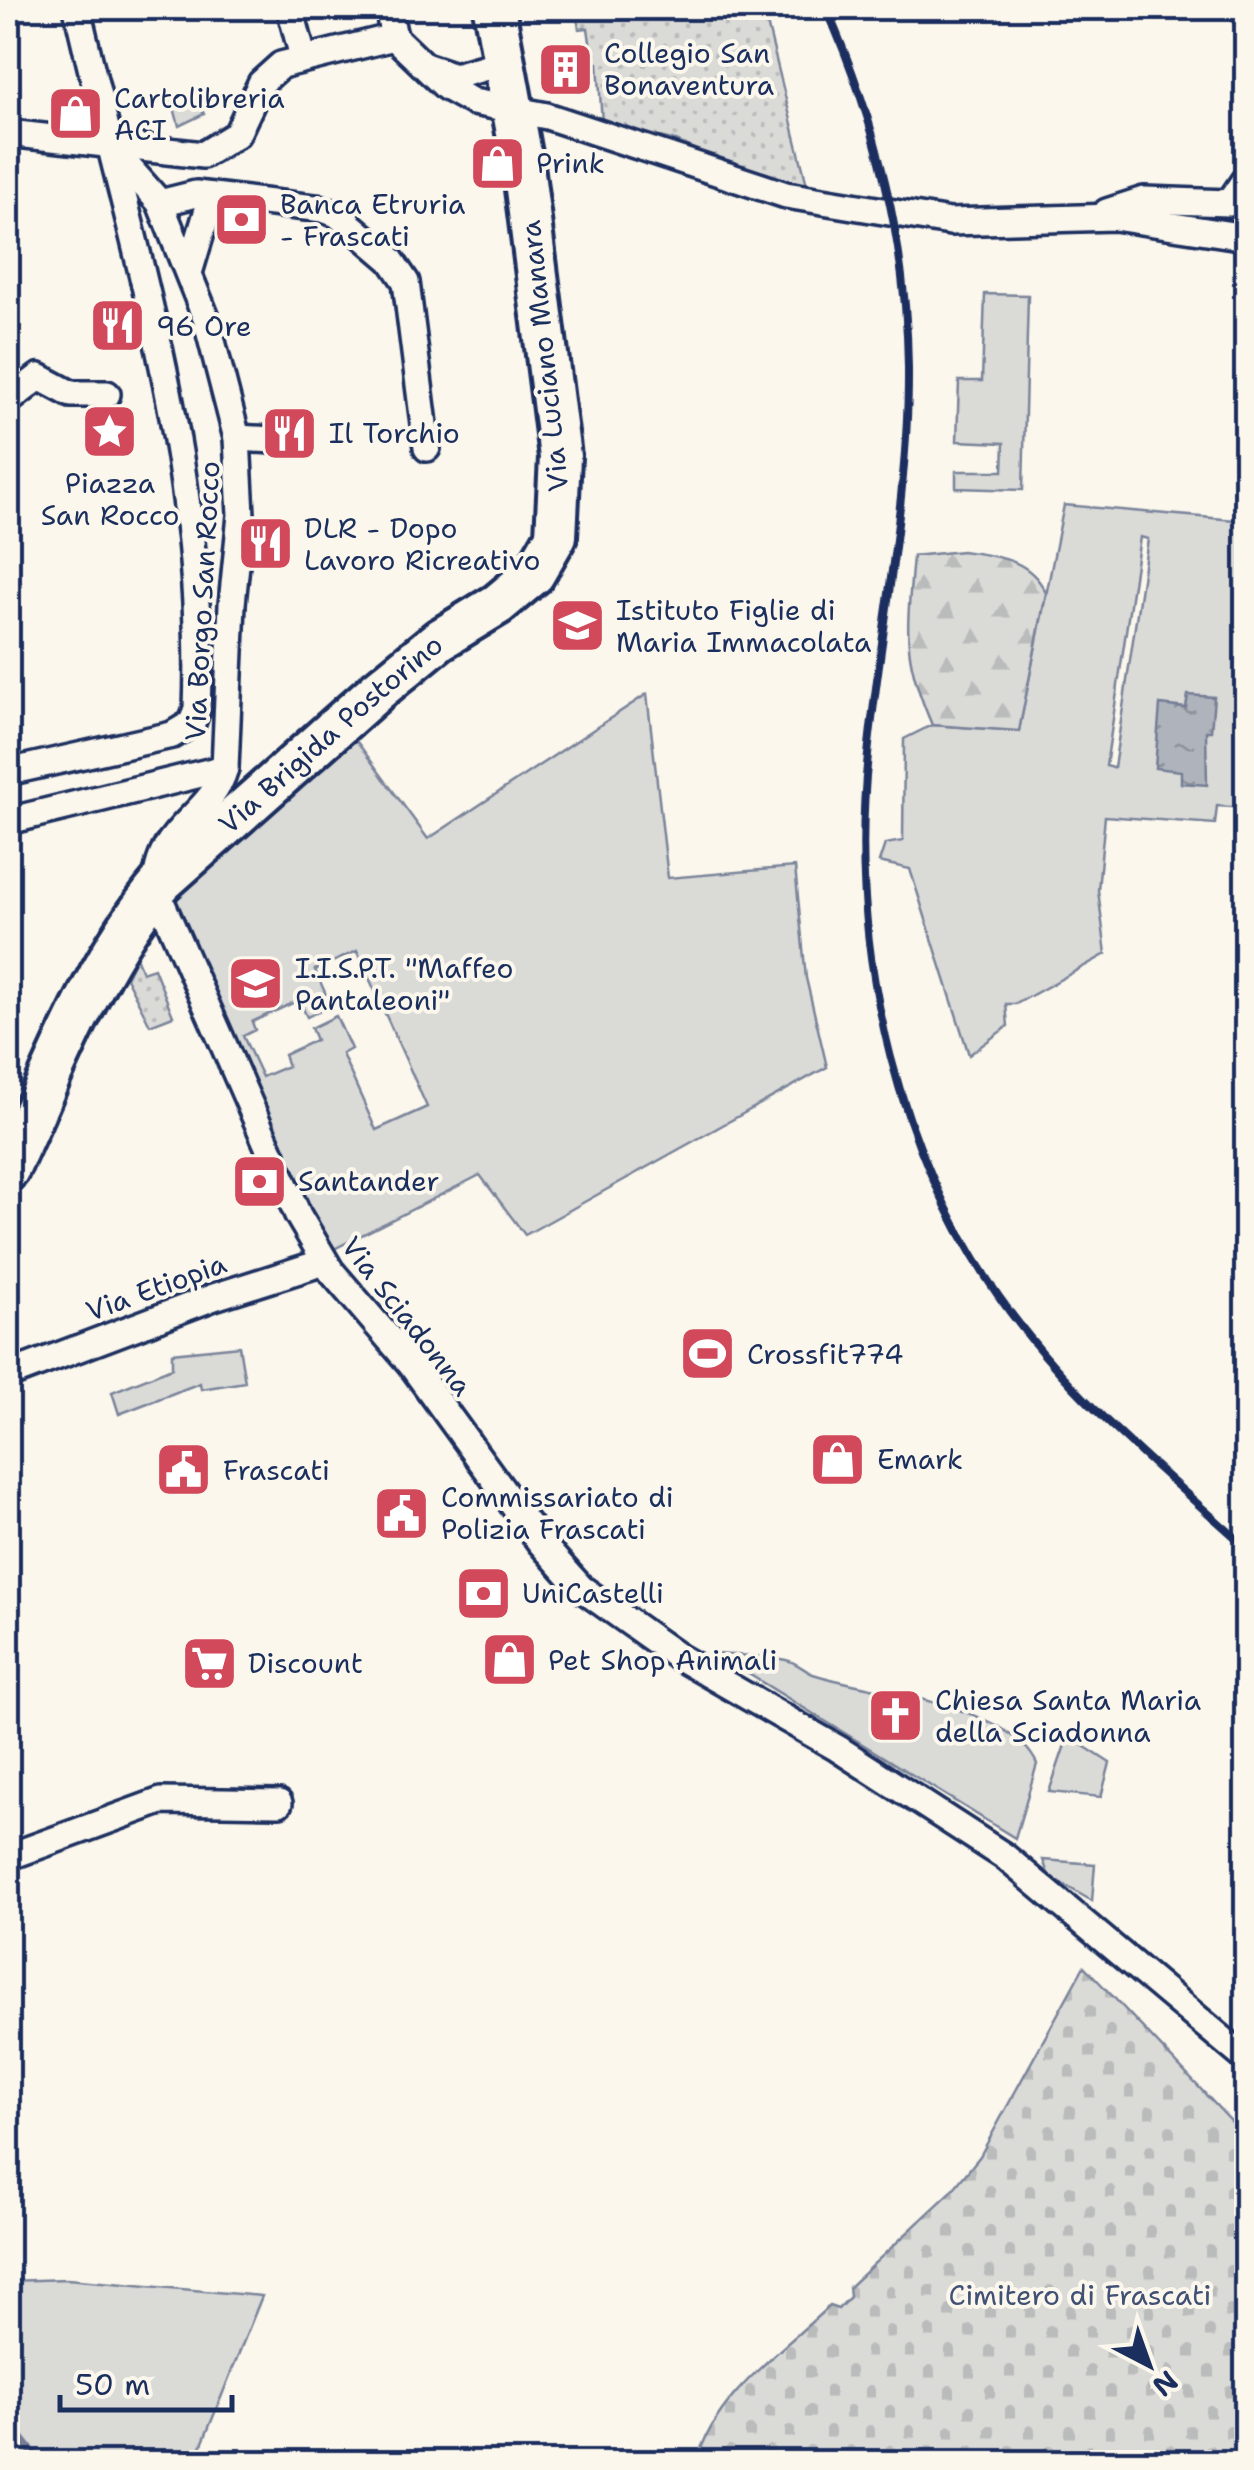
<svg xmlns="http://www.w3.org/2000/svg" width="1254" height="2470" viewBox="0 0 1254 2470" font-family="'Shantell Sans',sans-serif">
<defs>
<pattern id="forest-firs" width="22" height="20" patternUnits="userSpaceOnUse" patternTransform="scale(2.5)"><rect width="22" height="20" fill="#dadad7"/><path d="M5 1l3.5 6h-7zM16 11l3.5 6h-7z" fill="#babbbb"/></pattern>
<pattern id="cemetery-stones" width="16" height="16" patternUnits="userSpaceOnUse" patternTransform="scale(2.5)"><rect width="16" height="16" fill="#dadad7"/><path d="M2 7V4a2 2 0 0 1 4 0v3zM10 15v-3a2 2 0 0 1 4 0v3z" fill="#babbbb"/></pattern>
<pattern id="garden-dots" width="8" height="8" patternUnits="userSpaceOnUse" patternTransform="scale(2.5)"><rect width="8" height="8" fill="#dadad7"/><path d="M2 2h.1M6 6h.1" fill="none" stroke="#babbbb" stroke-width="1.8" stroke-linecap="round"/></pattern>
<pattern id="water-ripples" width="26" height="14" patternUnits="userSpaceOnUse" patternTransform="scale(2.5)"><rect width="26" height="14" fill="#afb3bb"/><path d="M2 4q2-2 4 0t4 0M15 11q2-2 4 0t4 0" fill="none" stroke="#8e929b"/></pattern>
</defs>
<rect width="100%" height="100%" fill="#fbf7ec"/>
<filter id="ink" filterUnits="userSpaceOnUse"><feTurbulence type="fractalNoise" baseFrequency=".01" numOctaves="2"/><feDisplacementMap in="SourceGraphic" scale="20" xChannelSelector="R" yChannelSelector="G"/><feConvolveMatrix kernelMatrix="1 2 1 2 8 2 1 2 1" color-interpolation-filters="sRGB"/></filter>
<g filter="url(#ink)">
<!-- green -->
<g fill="#dadad7" stroke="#7a849a" stroke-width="2.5" fill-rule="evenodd">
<path d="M195 97 204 114 179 126 172 100Z"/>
<path d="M985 294 1028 295 1023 490 956 488V471H1003L1004 443 957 441 959 381H982Z"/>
<path d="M1064 505 1246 521V808L1217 806 1215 824 1105 816 1098 890 1106 954 1016 1004H1006L1008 1026 969 1055 910 869 879 862 885 844 903 841 904 739 932 725 1019 731ZM1140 537 1148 539 1114 768 1106 766Z"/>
<path d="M647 694 668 878 795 867 806 978 827 1067 525 1235 480 1175 330 1251 167 889 352 735 428 839ZM357 951 427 1107 376 1130 342 1054 351 1049 336 1016 311 1028 316 1040 284 1055 288 1066 262 1077 243 1036 255 1030 252 1022 299 1000 307 1017 321 1010 318 1002 327 997 315 970Z"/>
<path d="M239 1346 245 1382 201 1389 200 1383 119 1414 112 1392 172 1368V1353Z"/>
<path d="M716 1654C739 1656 764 1655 786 1660 796 1662 804 1670 813 1674 871 1693 1010 1703 1037 1764L1015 1838Z"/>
<path d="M1068 1736 1110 1763 1101 1797 1049 1792Z"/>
<path d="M1043 1860 1095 1864 1092 1901 1049 1876Z"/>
<path d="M67 2279 262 2296 195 2462H8V2281Z"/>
</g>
<!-- forest -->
<path fill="url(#forest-firs)" stroke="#7a849a" stroke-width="2.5" d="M962 551C996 556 1030 558 1046 593L1019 731 932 725C901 653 907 633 913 556Z"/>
<!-- cemetery -->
<path fill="url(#cemetery-stones)" stroke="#7a849a" stroke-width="2.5" d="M1084 1966 1246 2137V2462H697C713 2397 782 2351 829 2306L838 2309 850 2297 849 2287 951 2192 980 2156Z"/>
<!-- garden -->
<g fill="url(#garden-dots)" stroke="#7a849a" stroke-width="2.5">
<path d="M566 8H778L764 11 809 193 731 166 676 141 602 123 598 63H593L588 28 579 29 577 17H568Z"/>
<path d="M136 957 142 972 154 968 173 1016 150 1025 126 978Z"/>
</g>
<!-- water -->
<path fill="url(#water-ripples)" stroke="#747e96" stroke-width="2.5" d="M1188 695 1214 697 1211 731H1206L1207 785 1181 783V771L1155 768 1160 705 1186 708Z"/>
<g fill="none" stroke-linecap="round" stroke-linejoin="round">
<!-- stream -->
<path stroke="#747e96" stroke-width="8" d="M8 2421 40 2462"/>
<defs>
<g id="street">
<path d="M290 8 303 57"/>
<path d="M388 8 394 37"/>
<path d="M1240 8 1246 14"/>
<path d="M394 37 446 87 473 102 547 116 786 195 950 222 1114 217 1246 237"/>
<path d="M428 67 455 76 504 62"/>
<path d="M8 133 203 155 237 134 261 83 281 65 394 37"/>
<path d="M108 144 160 203 206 318 237 438 241 515 232 604 225 768C210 820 156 825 156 890L298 1215 331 1271 410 1363 540 1542 581 1588 677 1656 837 1748 1004 1856 1246 2059"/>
<path d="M160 203 196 194 323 209 337 214 391 260 406 282 427 448"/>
<path d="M1107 212 1144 200 1229 203 1246 178"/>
<path d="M189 273 212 196"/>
<path d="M8 401 39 377 71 394H107"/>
<path d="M237 438 291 441"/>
<path d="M8 772 172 735 192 723 197 709C207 467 130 241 77 8"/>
<path d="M8 821 225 768"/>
<path d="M8 1375 214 1297 324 1262"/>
<path d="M8 1857 161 1801 279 1803"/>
</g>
<g id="primary">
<path id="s1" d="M8 1170C53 1074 93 964 162 882L378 690 439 640 498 604 534 574 556 536 560 457 523 165 494 8"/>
</g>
</defs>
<!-- street casing -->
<use href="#street" stroke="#1b2f5e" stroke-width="32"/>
<!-- primary casing -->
<use href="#primary" stroke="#1b2f5e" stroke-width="48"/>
<!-- street -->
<use href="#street" stroke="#fbf7ec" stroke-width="25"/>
<!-- primary -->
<use href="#primary" stroke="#fbf7ec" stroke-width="40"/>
<!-- rail -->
<path stroke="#1b2f5e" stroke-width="8" d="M826 8C876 120 907 244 908 368 909 497 881 626 868 755 847 953 898 1171 1023 1329 1088 1412 1169 1477 1246 1547"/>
</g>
</g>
<!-- icons -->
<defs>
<symbol id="building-square" viewBox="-11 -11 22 22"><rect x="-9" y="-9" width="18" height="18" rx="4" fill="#d1495b" stroke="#fbf7ec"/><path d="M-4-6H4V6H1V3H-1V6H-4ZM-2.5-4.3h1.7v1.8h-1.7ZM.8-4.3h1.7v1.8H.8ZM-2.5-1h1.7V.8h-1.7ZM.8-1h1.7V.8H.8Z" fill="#fff"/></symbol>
<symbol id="shop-square" viewBox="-11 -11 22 22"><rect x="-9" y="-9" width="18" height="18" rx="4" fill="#d1495b" stroke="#fbf7ec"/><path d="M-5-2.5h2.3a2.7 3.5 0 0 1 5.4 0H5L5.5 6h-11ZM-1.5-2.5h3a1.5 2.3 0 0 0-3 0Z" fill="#fff"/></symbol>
<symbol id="bank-square" viewBox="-11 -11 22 22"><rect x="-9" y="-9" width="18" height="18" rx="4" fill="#d1495b" stroke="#fbf7ec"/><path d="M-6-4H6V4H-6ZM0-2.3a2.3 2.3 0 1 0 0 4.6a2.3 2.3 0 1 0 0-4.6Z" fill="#fff"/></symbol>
<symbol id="restaurant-square" viewBox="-11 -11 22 22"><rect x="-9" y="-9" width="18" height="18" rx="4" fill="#d1495b" stroke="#fbf7ec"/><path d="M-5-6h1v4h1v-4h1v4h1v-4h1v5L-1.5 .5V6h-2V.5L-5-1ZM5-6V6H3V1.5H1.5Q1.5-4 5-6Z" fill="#fff"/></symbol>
<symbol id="sight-square" viewBox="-11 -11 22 22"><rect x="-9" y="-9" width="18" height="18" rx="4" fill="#d1495b" stroke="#fbf7ec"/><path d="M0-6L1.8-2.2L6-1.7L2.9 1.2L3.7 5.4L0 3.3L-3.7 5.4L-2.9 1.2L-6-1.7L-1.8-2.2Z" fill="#fff"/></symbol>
<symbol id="school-square" viewBox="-11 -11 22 22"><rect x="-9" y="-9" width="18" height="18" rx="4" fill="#d1495b" stroke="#fbf7ec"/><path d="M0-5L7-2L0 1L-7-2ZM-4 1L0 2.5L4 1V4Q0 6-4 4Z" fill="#fff"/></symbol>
<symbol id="stadium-square" viewBox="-11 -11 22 22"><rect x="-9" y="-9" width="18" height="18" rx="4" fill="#d1495b" stroke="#fbf7ec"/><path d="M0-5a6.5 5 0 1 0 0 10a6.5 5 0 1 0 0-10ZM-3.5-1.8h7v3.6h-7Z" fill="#fff"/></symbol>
<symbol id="civic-square" viewBox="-11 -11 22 22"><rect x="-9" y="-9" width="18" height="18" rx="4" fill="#d1495b" stroke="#fbf7ec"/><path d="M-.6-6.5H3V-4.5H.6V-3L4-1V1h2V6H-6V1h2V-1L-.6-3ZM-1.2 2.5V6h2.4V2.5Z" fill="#fff"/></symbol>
<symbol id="supermarket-square" viewBox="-11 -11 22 22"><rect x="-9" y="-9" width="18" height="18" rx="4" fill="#d1495b" stroke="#fbf7ec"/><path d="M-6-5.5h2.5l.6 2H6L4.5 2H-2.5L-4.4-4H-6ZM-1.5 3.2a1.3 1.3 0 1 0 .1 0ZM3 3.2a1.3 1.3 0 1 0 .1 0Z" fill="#fff"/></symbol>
<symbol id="church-square" viewBox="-11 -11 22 22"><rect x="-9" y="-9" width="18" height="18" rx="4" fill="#d1495b" stroke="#fbf7ec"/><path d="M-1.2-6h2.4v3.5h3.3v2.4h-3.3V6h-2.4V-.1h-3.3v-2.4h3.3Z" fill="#fff"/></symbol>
</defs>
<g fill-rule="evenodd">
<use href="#building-square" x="534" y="38" width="63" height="63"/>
<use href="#shop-square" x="44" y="82" width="63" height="63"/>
<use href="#shop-square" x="466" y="132" width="63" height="63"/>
<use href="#bank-square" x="210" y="188" width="63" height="63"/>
<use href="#restaurant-square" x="86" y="294" width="63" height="63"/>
<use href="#sight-square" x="78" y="400" width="63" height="63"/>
<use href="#restaurant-square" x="258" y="402" width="63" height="63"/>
<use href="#restaurant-square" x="234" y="512" width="63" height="63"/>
<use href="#school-square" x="546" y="594" width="63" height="63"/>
<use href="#school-square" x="224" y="952" width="63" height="63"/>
<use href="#bank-square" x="228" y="1150" width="63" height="63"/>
<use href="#stadium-square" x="676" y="1322" width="63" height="63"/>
<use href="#shop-square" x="806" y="1428" width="63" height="63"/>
<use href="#civic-square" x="152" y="1438" width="63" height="63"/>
<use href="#civic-square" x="370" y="1482" width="63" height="63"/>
<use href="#bank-square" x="452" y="1562" width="63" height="63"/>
<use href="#shop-square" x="478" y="1628" width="63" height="63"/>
<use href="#supermarket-square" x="178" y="1632" width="63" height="63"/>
<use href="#church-square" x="864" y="1684" width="63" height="63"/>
</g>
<g text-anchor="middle" stroke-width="8" stroke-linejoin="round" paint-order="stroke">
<!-- poi labels -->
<g font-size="28" fill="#1b2f5e" stroke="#fbf7ec" text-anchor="start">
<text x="604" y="63">Collegio San<tspan x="604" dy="32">Bonaventura</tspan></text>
<text x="114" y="108">Cartolibreria<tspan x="114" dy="32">ACI</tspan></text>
<text x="536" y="173">Prink</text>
<text x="280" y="214">Banca Etruria<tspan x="280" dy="32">- Frascati</tspan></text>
<text x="156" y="336">96 Ore</text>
<text x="329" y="443">Il Torchio</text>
<text x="110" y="493" text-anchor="middle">Piazza<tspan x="110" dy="32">San Rocco</tspan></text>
<text x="304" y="538">DLR - Dopo<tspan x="304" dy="32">Lavoro Ricreativo</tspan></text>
<text x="616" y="620">Istituto Figlie di<tspan x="616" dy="32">Maria Immacolata</tspan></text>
<text x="295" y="978">I.I.S.P.T. "Maffeo<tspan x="295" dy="32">Pantaleoni"</tspan></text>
<text x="298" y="1191">Santander</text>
<text x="747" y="1364">Crossfit774</text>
<text x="877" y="1469">Emark</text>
<text x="223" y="1480">Frascati</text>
<text x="441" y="1507">Commissariato di<tspan x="441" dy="32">Polizia Frascati</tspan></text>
<text x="522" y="1603">UniCastelli</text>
<text x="548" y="1670">Pet Shop Animali</text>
<text x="248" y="1673">Discount</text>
<text x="935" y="1710">Chiesa Santa Maria<tspan x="935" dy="32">della Sciadonna</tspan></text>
</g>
<!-- street labels -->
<g font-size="28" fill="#1b2f5e" stroke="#fbf7ec">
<text transform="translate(544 356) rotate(-96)" y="10">Via Luciano Manara</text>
<text transform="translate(202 601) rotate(-87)" y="10">Via Borgo San Rocco</text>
<text dy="10" stroke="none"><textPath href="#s1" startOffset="552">Via Brigida Postorino</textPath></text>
<text transform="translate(156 1287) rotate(-20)" y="10">Via Etiopia</text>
<text transform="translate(407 1316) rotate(52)" y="10">Via Sciadonna</text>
</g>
<!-- park labels -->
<g font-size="28" fill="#415176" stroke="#fbf7ec">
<text x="1080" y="2305">Cimitero di Frascati</text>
</g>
</g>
<!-- margin -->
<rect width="1254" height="2470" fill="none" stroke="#fbf7ec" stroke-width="40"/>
<rect x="20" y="20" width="1214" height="2430" fill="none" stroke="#1b2f5e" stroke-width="4" filter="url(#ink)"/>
<!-- north arrow -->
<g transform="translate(1149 2365) rotate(139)" stroke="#fbf7ec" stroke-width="8" paint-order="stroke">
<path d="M0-8L18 38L0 25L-18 38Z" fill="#1b2f5e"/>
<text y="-15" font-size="28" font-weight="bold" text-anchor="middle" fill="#1b2f5e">N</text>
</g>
<!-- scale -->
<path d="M60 2395v15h172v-15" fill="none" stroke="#1b2f5e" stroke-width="5"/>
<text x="75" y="2395" font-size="30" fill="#1b2f5e" stroke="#fbf7ec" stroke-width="8" paint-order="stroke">50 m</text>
</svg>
